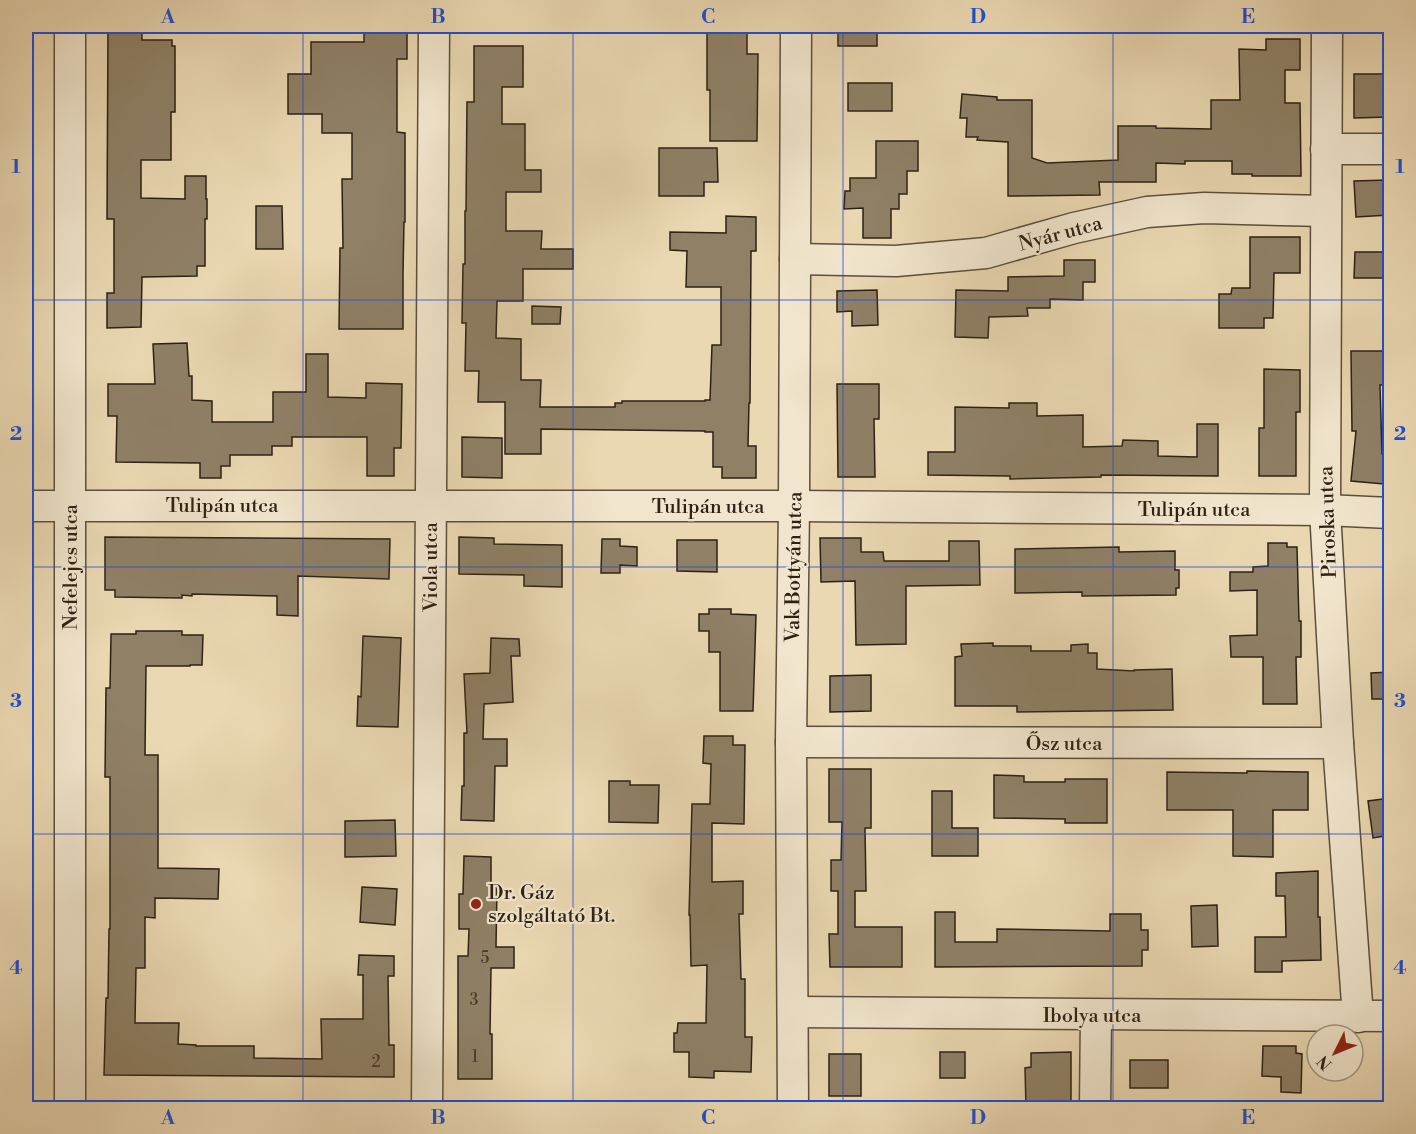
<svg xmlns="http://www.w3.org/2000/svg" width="1416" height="1134" viewBox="0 0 1416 1134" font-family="'Libre Bodoni',serif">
<rect width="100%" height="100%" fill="#ead8b2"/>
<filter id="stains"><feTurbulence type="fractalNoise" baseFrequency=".00333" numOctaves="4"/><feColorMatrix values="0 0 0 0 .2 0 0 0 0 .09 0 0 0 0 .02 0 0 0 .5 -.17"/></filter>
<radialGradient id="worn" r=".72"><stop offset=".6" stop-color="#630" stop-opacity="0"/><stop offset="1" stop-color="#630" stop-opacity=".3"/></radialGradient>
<!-- building -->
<g fill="#8f8066" stroke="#2d2114" stroke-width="1.5">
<path d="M108 26H142V40H172V46H175V112H171V160H141V198L185 199V176H206V199H207V219H205V266H197V276L142 277 141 327 107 328V293H114V219H107Z"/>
<path d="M364 26H407V59H397V132L405 133V222H404L403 273V329H339L340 248H343L342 179H352V133H322V114H288V74H311V42H364Z"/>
<path d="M707 26H747V54H758L757 141H710V90H707Z"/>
<rect x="838" y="26" width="39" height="20"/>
<path d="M1266 39H1300V70H1285V103H1300L1301 176H1252V174H1232V161H1185V164L1156 163V182H1099L1100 195 1008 196V142L977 140 978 137H966L967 118H960L962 94 997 97V100H1032V158L1047 163 1118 160V126H1156V128L1211 129V100H1240L1239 49 1266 50Z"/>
<path d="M474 46H523V87H502V124H525V170H541V192H506V231H542L541 249H573V269H523V301H497L496 338 521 339V380H541L540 407H615V403H622V401H705V400H710L712 345H721V287H686L687 251 670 250V232L726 233V216L756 217V251H751L750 403H749L748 446H756V478H722V467H713V432H705V431L541 429V454H505V402H478L479 371H465L466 323H462L463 264H465V211H466L467 102H474Z"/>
<path d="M1354 74H1390V117L1354 118Z"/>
<rect x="848" y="83" width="44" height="28"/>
<path d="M876 141H918V171H907V194H899V209H891V238H863V208L844 209 845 191H850V178H876Z"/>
<path d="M659 148H717L718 182H704V196H659Z"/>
<path d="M1387 180 1389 215 1356 217 1354 181Z"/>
<path d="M256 206H282L283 249H256Z"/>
<path d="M1250 237H1300V273H1274L1273 318H1264V328H1219V294H1231L1232 288H1250Z"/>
<path d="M1355 252H1390V278H1354Z"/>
<path d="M1064 260H1095V282H1083V300L1050 299V308H1027L1028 316 989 317 988 338 955 337 956 290 1008 291V277L1064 276Z"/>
<path d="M877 290 878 325 852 326V311L837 312V291Z"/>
<path d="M532 306 561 307 560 324H532Z"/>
<path d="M187 343 189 376H192V400L212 401V422H273V392H306V354H328V397L366 398V383L402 384 401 448H394V476H367V437H292V446H272V455H230V466H221V478H200V463L116 462 117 416H108V384H155L153 344Z"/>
<path d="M1351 351H1390V385H1380L1382 454H1386L1384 484 1351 481 1356 431H1352Z"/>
<path d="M1264 369 1300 370V412H1296V476H1259V428H1264Z"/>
<path d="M837 384H879V419H874L875 477H838Z"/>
<path d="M1009 403H1037V416L1083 415V447L1122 446 1123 440 1158 441V456L1197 457V424H1218V476L1101 475V477L1010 479V476L928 475V452H955V407L1009 408Z"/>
<path d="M462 437 502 438V478L462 477Z"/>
<path d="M105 537 390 539 389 579 298 576V616L277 615V596L192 594V596L182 595V598L115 597V590H105Z"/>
<path d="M459 537 494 538V544L562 545V587L524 586V575L459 574Z"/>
<path d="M820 538H861V552H883L884 561H949V541H979L980 585 906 586V644L856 645 855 581 821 582Z"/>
<path d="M602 539H620V546L637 547V566L620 565V573H601Z"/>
<path d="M677 540H717V572L677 571Z"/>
<path d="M1268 543H1287V547H1297L1299 621H1301V657H1296L1297 704H1263V657H1231L1230 636 1257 635V590L1230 591V572H1253V567L1268 566Z"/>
<path d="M1119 547V552L1175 551V570H1179V588H1176V595L1082 596V592L1015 593V549Z"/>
<path d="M709 609H731V614L756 615 753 711H720V652H709V631H699V614H709Z"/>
<path d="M136 631H182V635H203L202 665H190V666H146L145 755H158V868L219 869 218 899 155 898V918L145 917V968H136L135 1023H179L178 1044 196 1045V1046H254V1058L322 1059 321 1019H363V975H358L359 955 394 956V976H388L389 1045H394V1077L104 1075 106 998H108L109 929H110V777H105L106 688H110L111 634H136Z"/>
<path d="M363 636 401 638 398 727 357 726 358 696 361 697Z"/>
<path d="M491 638 519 639 520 656H511L513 702 484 704 483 739H507V766H495L494 821 461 820 462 786H464V733H467L464 674 490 673Z"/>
<path d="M993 643V646H1031V651H1071V645L1088 644V653H1097V669L1134 671V670L1172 669 1173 710 1017 712V706H955V657L962 656 961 644Z"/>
<path d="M1390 672V699H1372L1371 673Z"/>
<path d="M871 675V711L830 712V676Z"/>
<path d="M704 736H733V745H745L744 824 712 823V882L743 881V914H739L741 979H745V1037H752L751 1072 714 1071V1078L689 1077V1052H674V1033H677L678 1023H706L707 965 691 966 690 915H689L692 804H710L711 764 703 763Z"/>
<path d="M829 769H871V828H865L866 891H855V927H902V967H830L829 934H838V891H831V860H841L842 822H829Z"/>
<path d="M1247 771 1308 772V810H1273V857L1233 856V810H1167V772L1247 773Z"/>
<path d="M994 775 1024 776V782H1065V779H1107V823H1065V819L994 818Z"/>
<path d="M609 781H630V785H659L658 823 609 822Z"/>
<path d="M932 791H952V828H978V856H932Z"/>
<path d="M1390 798V835L1373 838 1368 801Z"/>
<path d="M395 820 396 856 345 857V821Z"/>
<path d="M464 856 491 857V885H497L496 947H514V968H491L490 1034H492V1079H458V956H468L469 929H459V894H463Z"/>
<path d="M1318 871V917H1320L1321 960 1282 961V972H1255V937H1286L1285 896H1276V873Z"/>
<path d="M362 887 397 889 395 925 360 922Z"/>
<path d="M1217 905 1218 946 1192 947 1191 906Z"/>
<path d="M935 912H955V942H997V929L1110 931V914H1141V930H1148V950H1142V966L935 967Z"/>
<path d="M1263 1046H1296V1053L1302 1054 1301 1093 1281 1092V1077L1262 1076Z"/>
<rect x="940" y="1052" width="25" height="26"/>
<path d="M1071 1052V1108H1026L1025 1068 1031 1067V1053Z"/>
<rect x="829" y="1054" width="32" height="42"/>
<rect x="1130" y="1060" width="38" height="28"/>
</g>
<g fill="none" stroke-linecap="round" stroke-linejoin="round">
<defs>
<g id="minor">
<path d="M70 26V1108"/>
<path d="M1327 26 1325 510 1338 743 1358 1017"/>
<path d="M1326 149H1390"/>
<path d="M795 259 896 261 986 253 1074 228 1147 212 1204 208 1325 211"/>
<path d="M26 506H794L1325 510 1390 513"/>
<path d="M791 742 1338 743"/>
<path d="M794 1012 1390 1016"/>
<path d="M427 1108 434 26"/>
<path d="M793 1108 791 742 794 506 796 26"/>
<path d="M1095 1108 1096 1015"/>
</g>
</defs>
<!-- minor casing -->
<use href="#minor" stroke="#5c4f3c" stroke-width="33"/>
<!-- minor -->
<use href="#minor" stroke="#f1e6cd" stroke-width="30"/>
</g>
<!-- grid -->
<path fill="none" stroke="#1d4ed8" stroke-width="1.5" stroke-opacity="0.55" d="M303 26V1108M573 26V1108M843 26V1108M1113 26V1108M26 300H1390M26 567H1390M26 834H1390"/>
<!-- markers -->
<circle fill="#8f2418" stroke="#f1e6cd" stroke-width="2" cx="476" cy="904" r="6"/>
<g text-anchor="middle" stroke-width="4.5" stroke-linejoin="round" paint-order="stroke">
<!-- number labels -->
<g font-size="16" fill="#463928">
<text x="485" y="963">5</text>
<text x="474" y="1005">3</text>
<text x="475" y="1062">1</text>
<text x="376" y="1067">2</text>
</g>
<!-- street labels -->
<g font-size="20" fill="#2d2114" stroke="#f1e6cd">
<text transform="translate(1060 233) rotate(-15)" y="7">Nyár utca</text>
<text x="222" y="512">Tulipán utca</text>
<text x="708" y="513">Tulipán utca</text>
<text x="1194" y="516">Tulipán utca</text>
<text transform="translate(1327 522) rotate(-92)" y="7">Piroska utca</text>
<text transform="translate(70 567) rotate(-90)" y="7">Nefelejcs utca</text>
<text transform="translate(430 567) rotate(-90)" y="7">Viola utca</text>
<text transform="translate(793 567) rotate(-89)" y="7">Vak Bottyán utca</text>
<text x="1064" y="750">Ősz utca</text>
<text x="1092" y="1022">Ibolya utca</text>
</g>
<!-- poi labels -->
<g font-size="20" fill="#2d2114" stroke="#f1e6cd" text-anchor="start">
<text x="488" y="899">Dr. Gáz<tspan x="488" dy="23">szolgáltató Bt.</tspan></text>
</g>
</g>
<!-- margin -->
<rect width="1416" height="1134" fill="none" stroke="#ead8b2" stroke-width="66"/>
<!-- north arrow -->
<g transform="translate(1335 1053) rotate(227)"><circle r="28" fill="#f1e6cd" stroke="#a39783" stroke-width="1.5"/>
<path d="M0-4.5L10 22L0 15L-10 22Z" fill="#8f2418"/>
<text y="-9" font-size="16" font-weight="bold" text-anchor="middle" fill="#2d2114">N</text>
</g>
<rect x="33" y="33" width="1350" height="1068" fill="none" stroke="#1d4ed8" stroke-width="2"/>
<g font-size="20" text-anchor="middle" font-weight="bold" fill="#1d4ed8">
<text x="168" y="23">A</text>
<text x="438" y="23">B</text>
<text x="708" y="23">C</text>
<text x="978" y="23">D</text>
<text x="1248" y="23">E</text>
<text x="16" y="173">1</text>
<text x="1400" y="173">1</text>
<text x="16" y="440">2</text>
<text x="1400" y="440">2</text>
<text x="16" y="707">3</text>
<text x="1400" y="707">3</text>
<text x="16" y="974">4</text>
<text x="1400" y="974">4</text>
<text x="168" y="1124">A</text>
<text x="438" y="1124">B</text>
<text x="708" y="1124">C</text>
<text x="978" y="1124">D</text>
<text x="1248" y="1124">E</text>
</g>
<rect width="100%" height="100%" filter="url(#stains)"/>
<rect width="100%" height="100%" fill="url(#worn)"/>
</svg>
